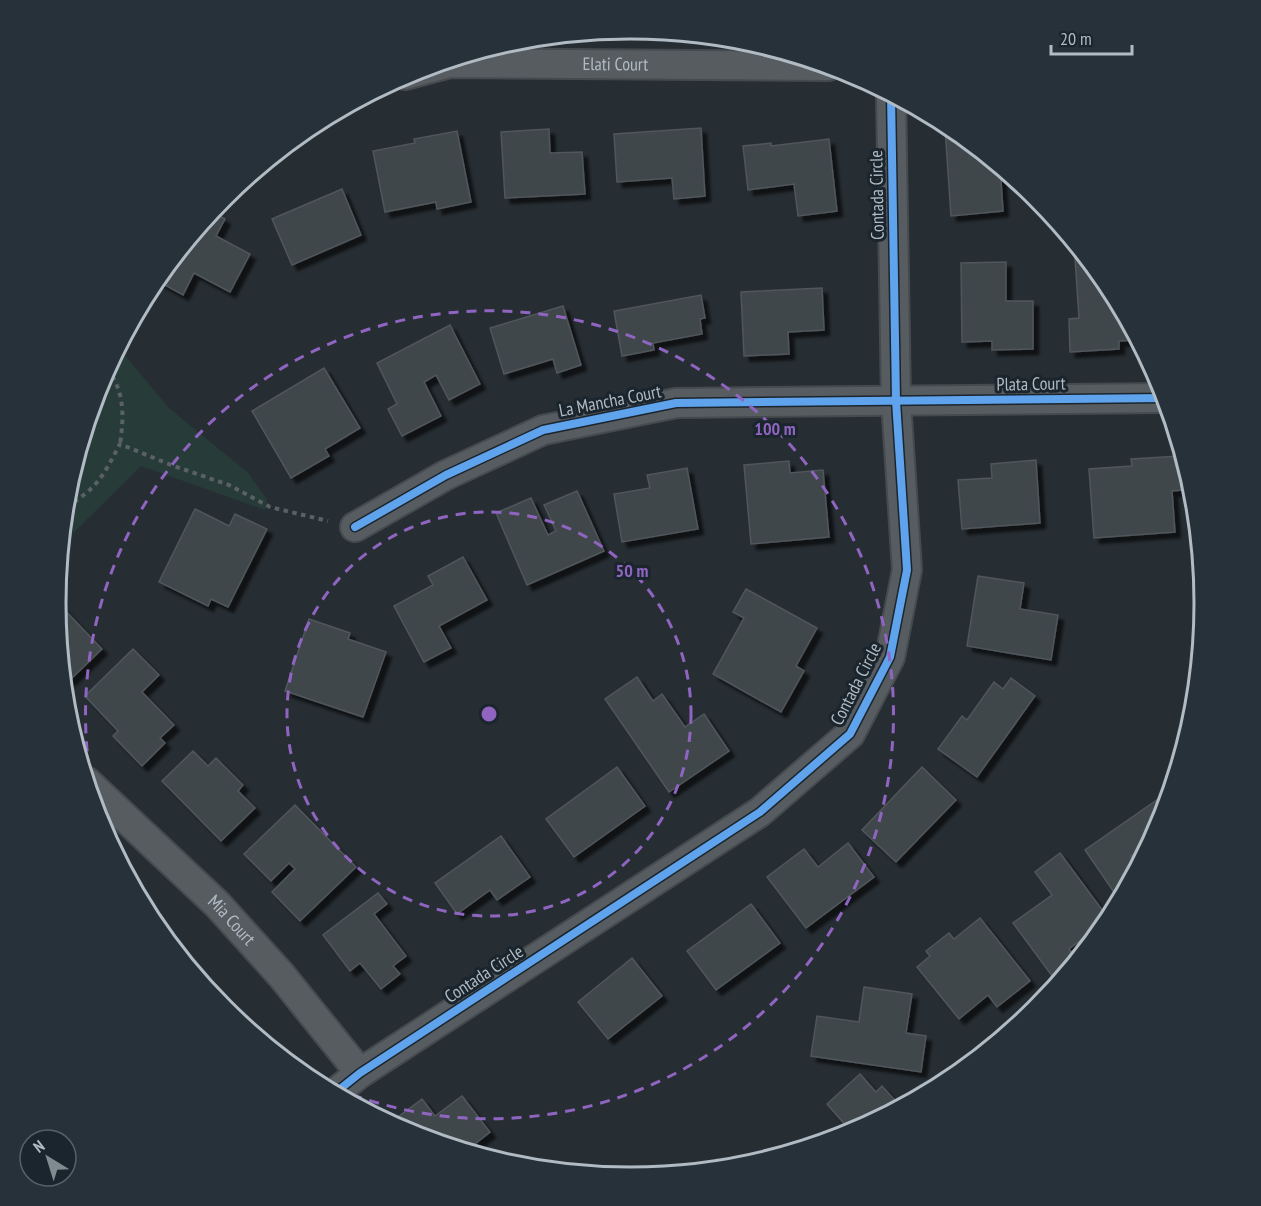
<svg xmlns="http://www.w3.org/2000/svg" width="1261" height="1206" viewBox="0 0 1261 1206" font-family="'PT Sans Narrow',sans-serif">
<defs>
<filter id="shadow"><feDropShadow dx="5.5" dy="5.5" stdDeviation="1.5" flood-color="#0009"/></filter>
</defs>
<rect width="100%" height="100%" fill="#272e33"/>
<!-- green -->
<path fill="#273b39" d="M119 348 169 408 248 473 267 499 265 510 141 466 62 544 67 491 100 383Z"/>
<!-- building -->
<g fill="#41474b" stroke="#4f565b" stroke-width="1.5" filter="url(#shadow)">
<path d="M952 127 1000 166 1003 211 951 216 945 128Z"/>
<path d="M701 128 705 196 674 199 672 178 617 182 614 134Z"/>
<path d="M549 129 550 153 582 152 585 194 505 198 501 132Z"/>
<path d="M457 131 471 202 437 209 436 202 385 212 373 151 415 143 414 139Z"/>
<path d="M829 139 837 211 798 216 794 184 748 190 743 146 771 143V146Z"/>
<path d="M342 189 361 235 292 265 272 219Z"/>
<path d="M212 212 225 219 216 236 250 254 230 292 194 273 183 295 156 280Z"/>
<path d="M1086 257 1108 284 1138 340 1119 341V349L1070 352 1069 319 1079 318 1075 258Z"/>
<path d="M1006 262V301H1033V349L992 350V341L962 342 961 263Z"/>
<path d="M822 288 824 330 788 332 789 354 744 356 741 292Z"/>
<path d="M701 295 705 318 700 319 702 334 653 343 654 350 622 356 614 311Z"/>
<path d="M563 306 581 365 557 373 553 359 504 374 490 328Z"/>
<path d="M450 325 480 384 449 400 436 375 424 382 441 416 402 436 388 409 397 404 377 363Z"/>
<path d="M324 368 360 428 325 449 329 456 291 478 252 411Z"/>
<path d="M1180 456 1182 490 1172 491 1175 532 1094 538 1089 469 1132 466 1131 459Z"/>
<path d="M1036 460 1040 523 962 529 958 480 992 478 991 464Z"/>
<path d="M789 461 790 473 823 470 829 537 751 544 744 465Z"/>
<path d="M687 468 698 529 622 542 614 494 650 488 647 475Z"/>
<path d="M577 491 604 551 527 585 496 513 531 498 548 535 556 531 544 505Z"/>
<path d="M195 509 229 526 235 514 267 529 228 607 211 599 208 606 159 582Z"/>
<path d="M463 557 487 600 439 626 451 648 424 662 394 606 433 585 428 576Z"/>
<path d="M978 576 1024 583 1020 609 1058 615 1051 660 967 646Z"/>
<path d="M746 589 817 628 796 666 804 671 781 712 713 674 744 618 733 612Z"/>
<path d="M56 601 102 649 69 681 63 674Z"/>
<path d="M309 619 350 633 348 639 386 652 363 717 285 691Z"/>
<path d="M133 649 159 675 142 692 174 725 160 738 165 743 142 766 113 736 118 731 85 696Z"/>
<path d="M637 677 653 701 662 694 685 727 704 714 729 751 669 792 605 699Z"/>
<path d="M1011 678 1035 696 977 777 938 749 962 716 967 720 994 682 1003 689Z"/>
<path d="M193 751 208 766 216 758 243 785 238 791 255 808 221 841 162 781Z"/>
<path d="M617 767 645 806 574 857 546 819Z"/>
<path d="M922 767 956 800 896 862 862 830Z"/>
<path d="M1161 797 1166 806 1161 823 1149 846 1131 856 1138 866 1120 901 1085 850Z"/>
<path d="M295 805 356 867 300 921 272 892 295 869 289 863 271 881 244 854Z"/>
<path d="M501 836 530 877 497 900 490 890 457 914 435 883Z"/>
<path d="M848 843 874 877 806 928 767 877 804 849 818 867Z"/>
<path d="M1060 853 1109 919 1069 949 1076 958 1052 976 1013 923 1052 895 1035 872Z"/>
<path d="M378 893 387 904 374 914 406 956 393 966 400 974 381 989 360 963 350 971 323 935Z"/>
<path d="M751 904 780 943 716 990 687 951Z"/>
<path d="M980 918 1030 981 997 1007 988 995 959 1019 917 967 930 956 926 951 949 933 954 939Z"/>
<path d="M632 958 662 996 608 1039 578 1002Z"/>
<path d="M864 987 912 994 906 1033 926 1036 921 1072 811 1056 817 1016 859 1022Z"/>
<path d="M860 1074 876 1092 882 1086 901 1107 850 1134 836 1138 848 1128 827 1104Z"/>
<path d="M462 1096 490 1132 466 1151 410 1134 390 1123 422 1099 435 1116Z"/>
<path d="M717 1159 725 1168 702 1171Z"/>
</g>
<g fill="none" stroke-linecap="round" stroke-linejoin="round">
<defs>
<g id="street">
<path id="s1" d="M405 75 450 63 828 66"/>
<path d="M355 527 446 475 543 430 676 403 1166 398"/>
<path id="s2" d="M87 782 217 904 282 976 360 1073"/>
<path d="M335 1093 360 1073 760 812 850 734 890 657 907 570 896 401 891 94"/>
</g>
</defs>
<!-- street casing -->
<use href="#street" stroke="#444a4e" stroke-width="32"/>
<!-- path -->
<g stroke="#5a6165" stroke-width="4" stroke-dasharray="4.5 4.5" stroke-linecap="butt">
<path d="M107 369C125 391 124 417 120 444"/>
<path d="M66 506C97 490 104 474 120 444L171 465 229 485 270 507 328 521"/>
</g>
<!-- street -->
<use href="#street" stroke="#575c61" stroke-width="28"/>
<defs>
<g id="cycleway">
<path d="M355 527 446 475 543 430 676 403 1166 398"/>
<path d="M335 1093 360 1073 760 812 850 734 890 657 907 570 896 401 891 94"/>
</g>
</defs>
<!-- cycleway casing -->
<use href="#cycleway" stroke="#1b252d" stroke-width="11"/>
<!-- cycleway -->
<use href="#cycleway" stroke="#60a3ed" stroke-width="8"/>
</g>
<!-- distance rings -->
<g fill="none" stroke="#9065c1" stroke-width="3" stroke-dasharray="10 8">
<circle cx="489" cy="714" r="202"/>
<path d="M100 822A404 404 0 1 1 299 1071"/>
</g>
<g text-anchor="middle" stroke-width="6" stroke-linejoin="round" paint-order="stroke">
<!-- street labels -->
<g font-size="18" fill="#b0bbc4" stroke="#1b252d">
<text dy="6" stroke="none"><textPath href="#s1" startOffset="212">Elati Court</textPath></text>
<text transform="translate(877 195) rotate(-91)" y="6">Contada Circle</text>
<text transform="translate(1031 384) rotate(-1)" y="6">Plata Court</text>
<text transform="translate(610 401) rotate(-11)" y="6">La Mancha Court</text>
<text transform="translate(856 684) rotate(-63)" y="6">Contada Circle</text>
<text dy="6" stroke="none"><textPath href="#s2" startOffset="200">Mia Court</textPath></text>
<text transform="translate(484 974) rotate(-33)" y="6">Contada Circle</text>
</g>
</g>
<!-- crop -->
<path d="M0 0H1261V1206H0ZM66 603a564 564 0 1 1 1128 0a564 564 0 1 1-1128 0Z" fill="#273139" fill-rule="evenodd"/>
<path fill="none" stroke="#b0bbc4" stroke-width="3" d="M66 603a564 564 0 1 1 1128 0a564 564 0 1 1-1128 0Z"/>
<circle cx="489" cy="714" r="9" fill="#9065c1" stroke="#1b252d" stroke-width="3"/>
<g font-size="18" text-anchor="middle" font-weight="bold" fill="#9065c1" stroke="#1b252d" stroke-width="6" stroke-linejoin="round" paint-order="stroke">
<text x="775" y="435">100 m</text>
<text x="632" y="577">50 m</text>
</g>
<!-- north arrow -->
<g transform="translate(48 1158) rotate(322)"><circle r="28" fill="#1b252d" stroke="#576169" stroke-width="1.5"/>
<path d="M0-4.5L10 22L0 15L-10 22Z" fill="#808a91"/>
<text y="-9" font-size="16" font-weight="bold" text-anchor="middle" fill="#b0bbc4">N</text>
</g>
<!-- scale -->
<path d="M1051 45v9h81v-9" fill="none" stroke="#b0bbc4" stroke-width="3"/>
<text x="1060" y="45" font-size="18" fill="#b0bbc4" stroke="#1b252d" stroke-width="4.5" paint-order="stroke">20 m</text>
</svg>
